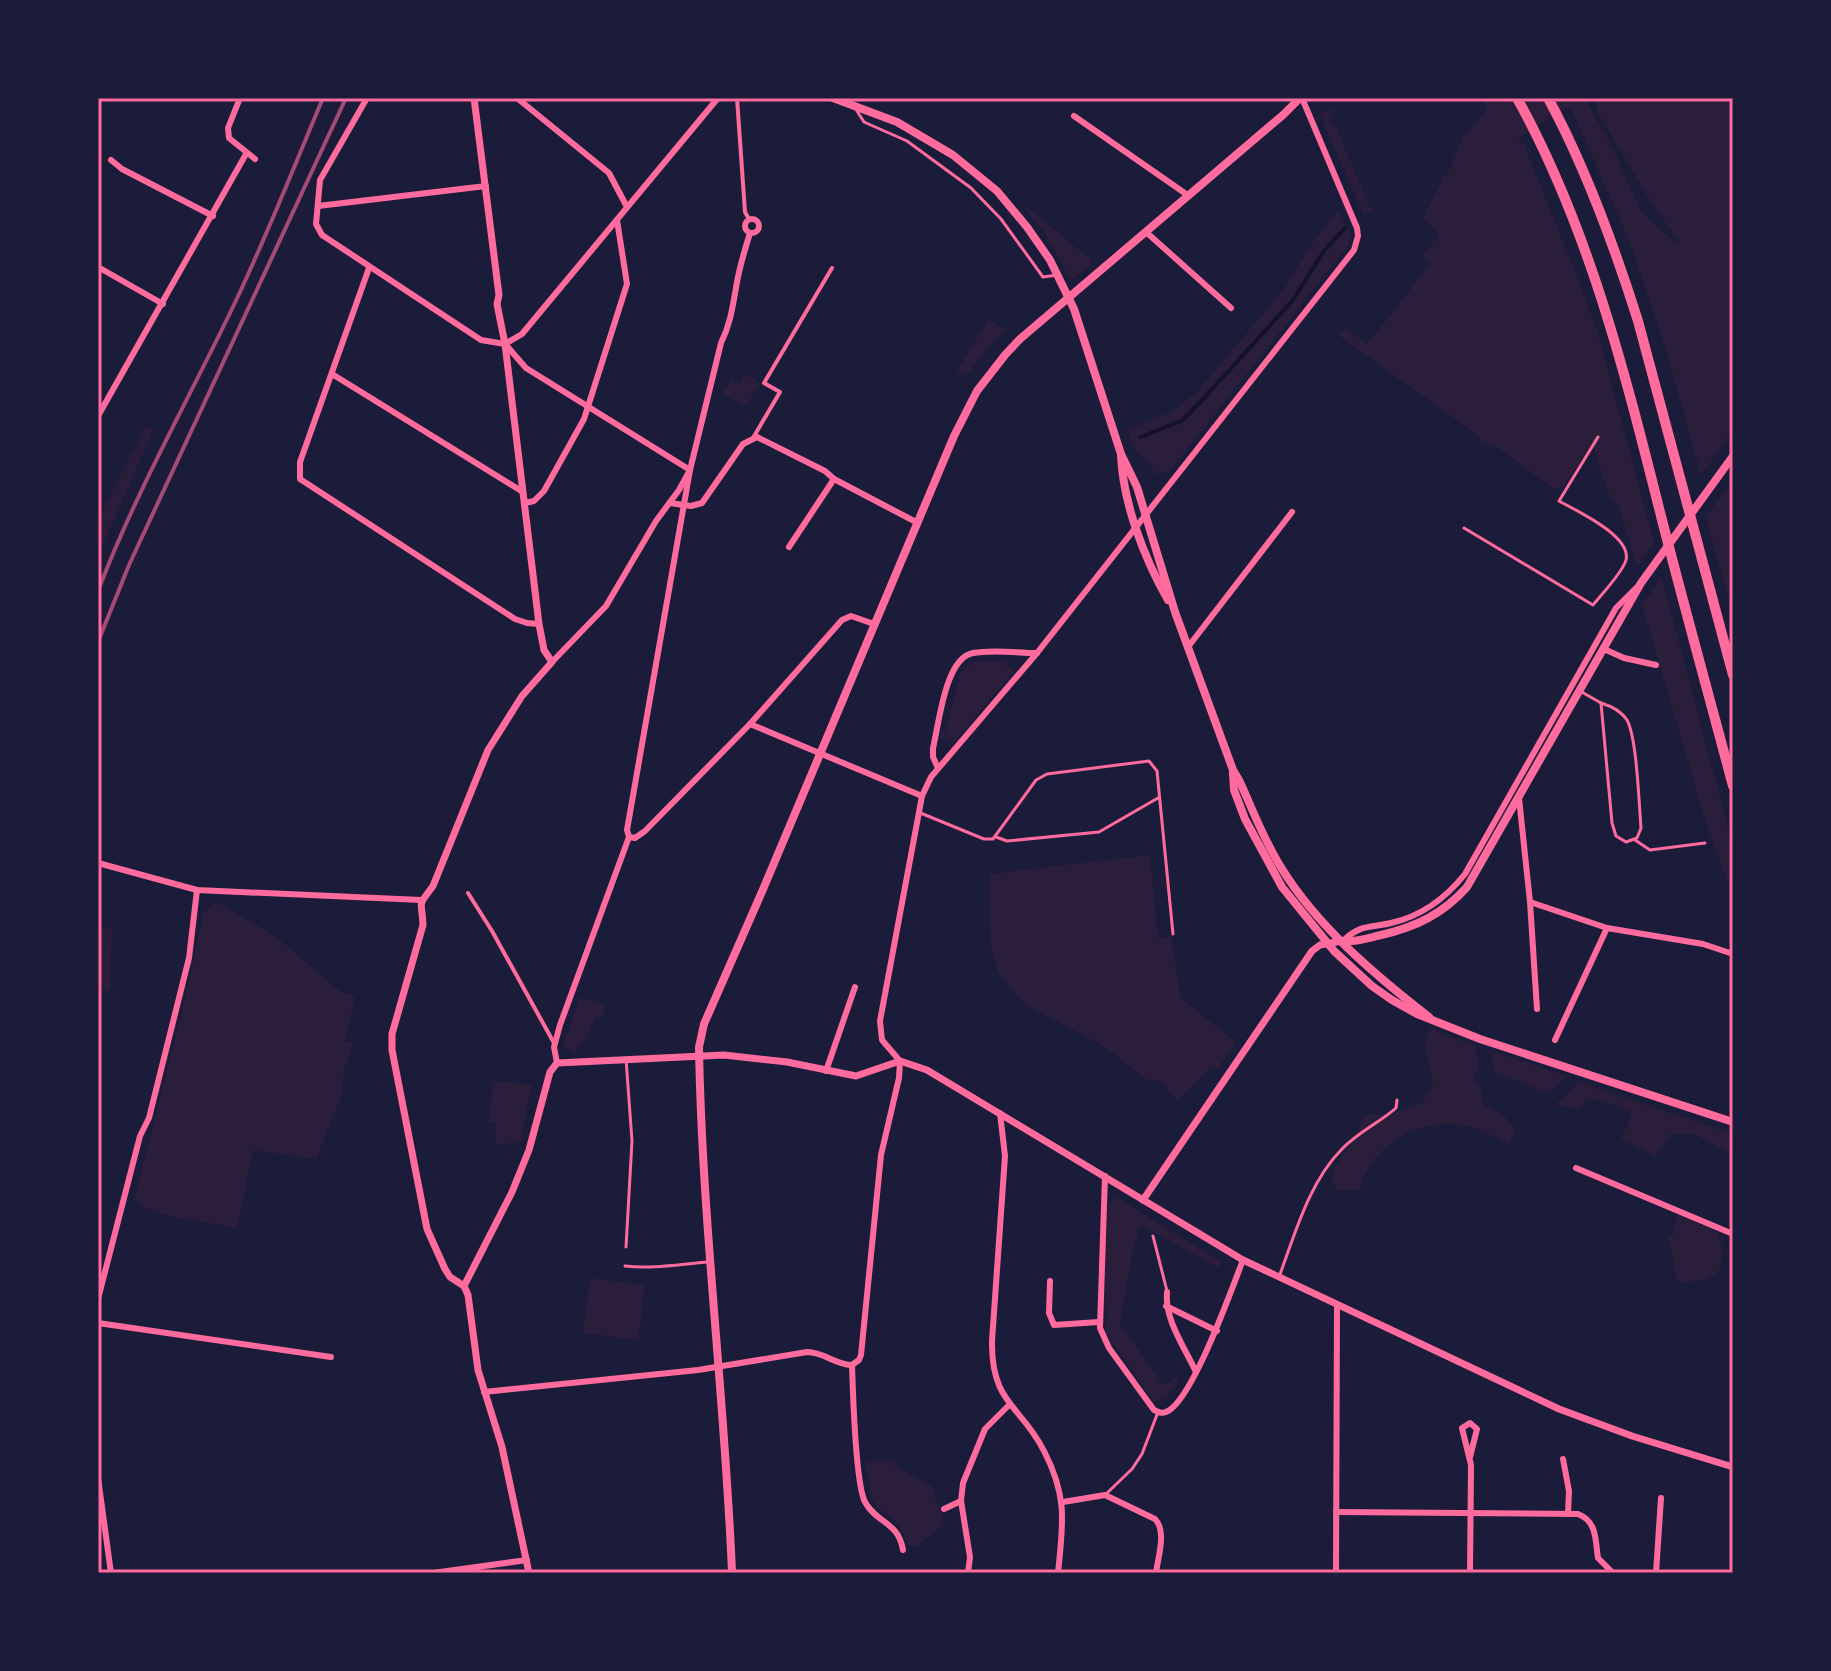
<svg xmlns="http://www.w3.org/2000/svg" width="1831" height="1671" viewBox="0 0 1831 1671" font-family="'IBM Plex Serif',serif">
<rect width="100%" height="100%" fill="#1b1b3a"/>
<!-- green -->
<g fill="#2a1e3b">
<path d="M1483 98H1588V103L1615 153 1640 210 1660 230 1681 245 1646 194 1597 111V98H1733V430L1701 476 1666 349 1628 238 1570 106 1518 138 1524 144 1579 281 1598 334 1654 542 1637 566 1618 504 1611 500 1592 444 1563 487 1554 489 1497 447 1481 441 1480 437 1339 336 1346 328 1367 344 1430 264 1423 256 1439 234 1423 219 1444 176H1446L1464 136 1487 110Z"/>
<path d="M1335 107 1329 122 1335 125 1372 212 1364 215 1319 113Z"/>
<path d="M1016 198 1091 260 1090 266 1071 280 1044 232Z"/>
<path d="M1339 210 1350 234 1348 246 1169 472 1156 474 1145 458 1136 452 1127 430 1173 411 1196 393 1284 289 1312 243Z"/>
<path d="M988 319 1005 330 987 349 967 375 957 371Z"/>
<path d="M745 374 761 383 745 406 722 394 731 380 739 385Z"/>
<path d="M145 427 154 429 98 556V520Z"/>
<path d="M1730 484 1733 496V617L1706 517Z"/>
<path d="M1662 578 1733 847V898L1704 816 1642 605Z"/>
<path d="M1006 661 1007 666 1014 671 953 744 949 738 940 739 941 731 945 732 961 672 974 662Z"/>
<path d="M1150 855 1158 938 1171 936 1181 998 1236 1042 1218 1068H1211L1177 1101 1161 1080 1150 1082 1102 1045 1024 1004 998 972 991 947 989 874Z"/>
<path d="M216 902 274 935 341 992 355 996 345 1041 353 1043 344 1070 342 1094 316 1159 253 1150 237 1228 170 1216 142 1207 135 1196 183 1008 203 913Z"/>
<path d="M98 924 112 929 110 991 98 989Z"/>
<path d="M581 997 606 1006 602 1018 596 1016 585 1042 581 1041 575 1053H573L563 1045Z"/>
<path d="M1430 1028 1476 1046 1478 1067 1473 1082 1480 1085 1484 1105C1497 1111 1511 1117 1515 1132L1509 1144C1494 1137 1478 1127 1462 1125 1416 1118 1372 1145 1359 1190L1337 1191 1331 1177C1339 1154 1359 1140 1363 1115L1395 1113 1422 1103 1433 1083 1425 1043Z"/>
<path d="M1491 1051 1567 1076 1548 1093 1494 1072Z"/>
<path d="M493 1081 532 1085 520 1143 496 1144V1122H489Z"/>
<path d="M1579 1082 1733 1134V1155L1694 1134H1671L1656 1156 1621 1139 1632 1113 1604 1101 1587 1099 1578 1110 1556 1104Z"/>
<path d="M1116 1197 1220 1261 1219 1268 1141 1225 1133 1250 1120 1324 1162 1383 1167 1384 1177 1376 1179 1378 1166 1399 1153 1401 1106 1333 1105 1319H1107L1108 1311 1104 1310 1108 1204Z"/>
<path d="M1677 1214 1716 1231C1724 1246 1723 1255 1719 1272L1702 1281 1677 1282 1668 1236H1673Z"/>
<path d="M590 1278 645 1285 638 1340 583 1333Z"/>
<path d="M873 1461H894V1465L931 1486 945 1524 917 1546H909L897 1523 879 1509 871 1498 866 1463Z"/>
</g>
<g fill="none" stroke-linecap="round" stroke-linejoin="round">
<!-- stream -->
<path stroke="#12122b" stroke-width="4" d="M1141 437 1183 420 1204 398 1293 300 1324 251 1345 228"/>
<!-- service -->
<g stroke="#ff6b9d" stroke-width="3">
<path d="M857 111 864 122 907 141 971 188 1001 219 1043 277 1057 275"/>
<path d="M1464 528 1593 605C1601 595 1623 572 1626 560 1632 536 1575 510 1559 501L1598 437"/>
<path d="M1580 691 1601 703"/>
<path d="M1601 703C1611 706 1621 711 1627 720 1637 738 1639 805 1641 828L1637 838 1626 842 1616 836 1612 823Z"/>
<path d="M918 812 984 839H993L1036 780 1047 774 1149 761 1157 771 1173 934"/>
<path d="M996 837 1007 841 1099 832 1158 798"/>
<path d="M1635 840 1650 850 1705 843"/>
<path d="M1153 1236 1167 1291"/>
<path d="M626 1247 632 1141 626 1059"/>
<path d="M625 1266C653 1269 680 1264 709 1262"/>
<path d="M1279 1277C1295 1234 1309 1182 1342 1149 1358 1132 1379 1123 1396 1108L1397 1100"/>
<path d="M1106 1494 1132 1469 1142 1454 1158 1412"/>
</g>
<!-- pedestrian -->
<g stroke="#ff6b9d" stroke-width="4">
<path d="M737 98 745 212 749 219"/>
<path d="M753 438 780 392 764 383 832 268"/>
<path d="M468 893 492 931 554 1043"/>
</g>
<!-- minor -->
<g stroke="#ff6b9d" stroke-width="6">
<path d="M240 98 228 128 229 138 255 159"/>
<path d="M367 98 320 180 316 224 322 235 481 340 505 344 526 368 690 470"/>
<path d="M517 98 609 173 627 207"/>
<path d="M1074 116 1189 196"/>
<path d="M111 160 122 169 213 216"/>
<path d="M318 206 486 186"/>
<circle cx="752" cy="226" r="7"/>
<path d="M1146 232 1231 308"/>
<path d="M98 267 163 304"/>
<path d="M369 268 300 462V479L515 619 527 623 539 624"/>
<path d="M505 344 522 334 718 98"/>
<path d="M332 374 523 492"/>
<path d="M98 416 246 154"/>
<path d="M525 503 534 501 544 491 584 419 627 284 617 220"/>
<path d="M670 503 691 506 702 503 743 444 757 437 825 471 834 479 916 522"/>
<path d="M789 547 834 479"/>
<path d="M1188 647 1292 512"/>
<path d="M1604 649 1624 658 1656 665"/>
<path d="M552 662 606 606 656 521 679 490 690 470 721 343C731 323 733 304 737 282 740 265 745 249 750 233"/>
<path d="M750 724 922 796"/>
<path d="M938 768 933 757V748C939 724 945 658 973 653 993 649 1017 653 1037 653"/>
<path d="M1519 798 1530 902 1537 1009"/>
<path d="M629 837 635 838 645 831 750 724 842 620 851 616 874 624"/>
<path d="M98 863 197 890 421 900"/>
<path d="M1530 902 1607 928 1703 944 1733 954"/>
<path d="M1344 940C1361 924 1370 928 1391 923 1422 916 1445 899 1465 874L1616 608 1636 588"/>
<path d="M1555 1040 1607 928"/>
<path d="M557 1063 554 1047 560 1025 629 837 627 830 690 470"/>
<path d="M826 1071 855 987"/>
<path d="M1000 1113 1005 1156 992 1341C991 1404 1021 1405 1044 1451 1068 1497 1063 1524 1058 1573"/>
<path d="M1576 1168 1733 1234"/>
<path d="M1105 1176 1100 1328 1109 1348 1154 1410C1159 1412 1161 1414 1166 1412 1192 1402 1232 1288 1243 1260"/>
<path d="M1050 1281 1049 1313 1054 1325 1099 1322"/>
<path d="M1167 1292C1164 1319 1185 1348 1196 1372"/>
<path d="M98 1299 140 1136 149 1118 189 958 197 890"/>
<path d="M1166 1306 1217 1331"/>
<path d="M98 1323 331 1357"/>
<path d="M852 1365 859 1360 861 1355 881 1155 899 1078 900 1061 882 1040 880 1021 922 796 931 777 1037 653 1354 250 1358 236 1357 228 1302 98"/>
<path d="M852 1365C853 1392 855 1482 865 1502 877 1524 898 1521 903 1550"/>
<path d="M484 1392 698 1370 807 1352C824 1352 836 1365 852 1365"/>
<path d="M1470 1457 1477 1429 1470 1423 1462 1428 1471 1465 1470 1573"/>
<path d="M1563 1459 1569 1491 1568 1514"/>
<path d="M98 1478 111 1573"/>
<path d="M961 1501 970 1557 968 1573"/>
<path d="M1063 1502 1105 1495 1155 1519C1167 1531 1158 1557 1156 1573"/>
<path d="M944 1509 961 1501 963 1483 985 1429 1009 1405"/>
<path d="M1336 1512 1578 1514C1598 1522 1595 1541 1598 1558L1613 1573"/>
<path d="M433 1573 527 1560"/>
<path d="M1336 1573 1337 1304"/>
<path d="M1656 1573 1661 1498"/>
</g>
<!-- tertiary -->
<g stroke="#ff6b9d" stroke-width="7">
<path d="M474 98 499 295 497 304 505 344 539 624 544 650 552 662 522 696 488 750 433 886C416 909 422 898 423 925L392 1034V1050L427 1229 445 1269 450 1277 464 1286 468 1295 478 1370 502 1447 529 1573"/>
<path d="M1143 1200 1312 951 1320 945 1342 941"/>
<path d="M464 1286 512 1192 529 1150 550 1072 557 1063 724 1055 787 1062 856 1076 900 1061 927 1070 1243 1260 1559 1409 1632 1436 1733 1467"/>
</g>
<!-- secondary -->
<g stroke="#ff6b9d" stroke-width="8">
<path d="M833 98 897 122 953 155 997 191 1027 227 1050 260 1074 309 1121 454 1137 487 1175 612 1233 770 1239 780C1253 810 1264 841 1282 869 1318 927 1375 975 1429 1017"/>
<path d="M1121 455C1123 503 1144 558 1168 600"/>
<path d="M1233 773 1234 790 1245 819 1282 887 1334 951 1372 986 1392 1000 1417 1014 1480 1039 1733 1122"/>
<path d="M1344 941C1357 942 1368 938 1381 935 1416 927 1443 914 1467 887L1641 583 1733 456"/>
<path d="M732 1573C725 1398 702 1223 699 1047L704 1024 764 887 954 436 977 391 1005 355 1020 339 1283 115 1300 98"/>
</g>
<!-- motorway -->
<g stroke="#ff6b9d" stroke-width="10">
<path d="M1517 98C1589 228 1625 373 1661 516 1684 606 1709 696 1733 786"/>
<path d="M1548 98C1586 168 1614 245 1638 321L1733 675"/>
</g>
<!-- rail -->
<g stroke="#a44b75" stroke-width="4">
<path d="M98 591C135 494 186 404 231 311 265 241 293 169 323 98"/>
<path d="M98 642 129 565 346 98"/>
</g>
</g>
<!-- border -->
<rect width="1831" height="1671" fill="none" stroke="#1b1b3a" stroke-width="200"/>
<rect x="100" y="100" width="1631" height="1471" fill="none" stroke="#ff6b9d" stroke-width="3"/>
</svg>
